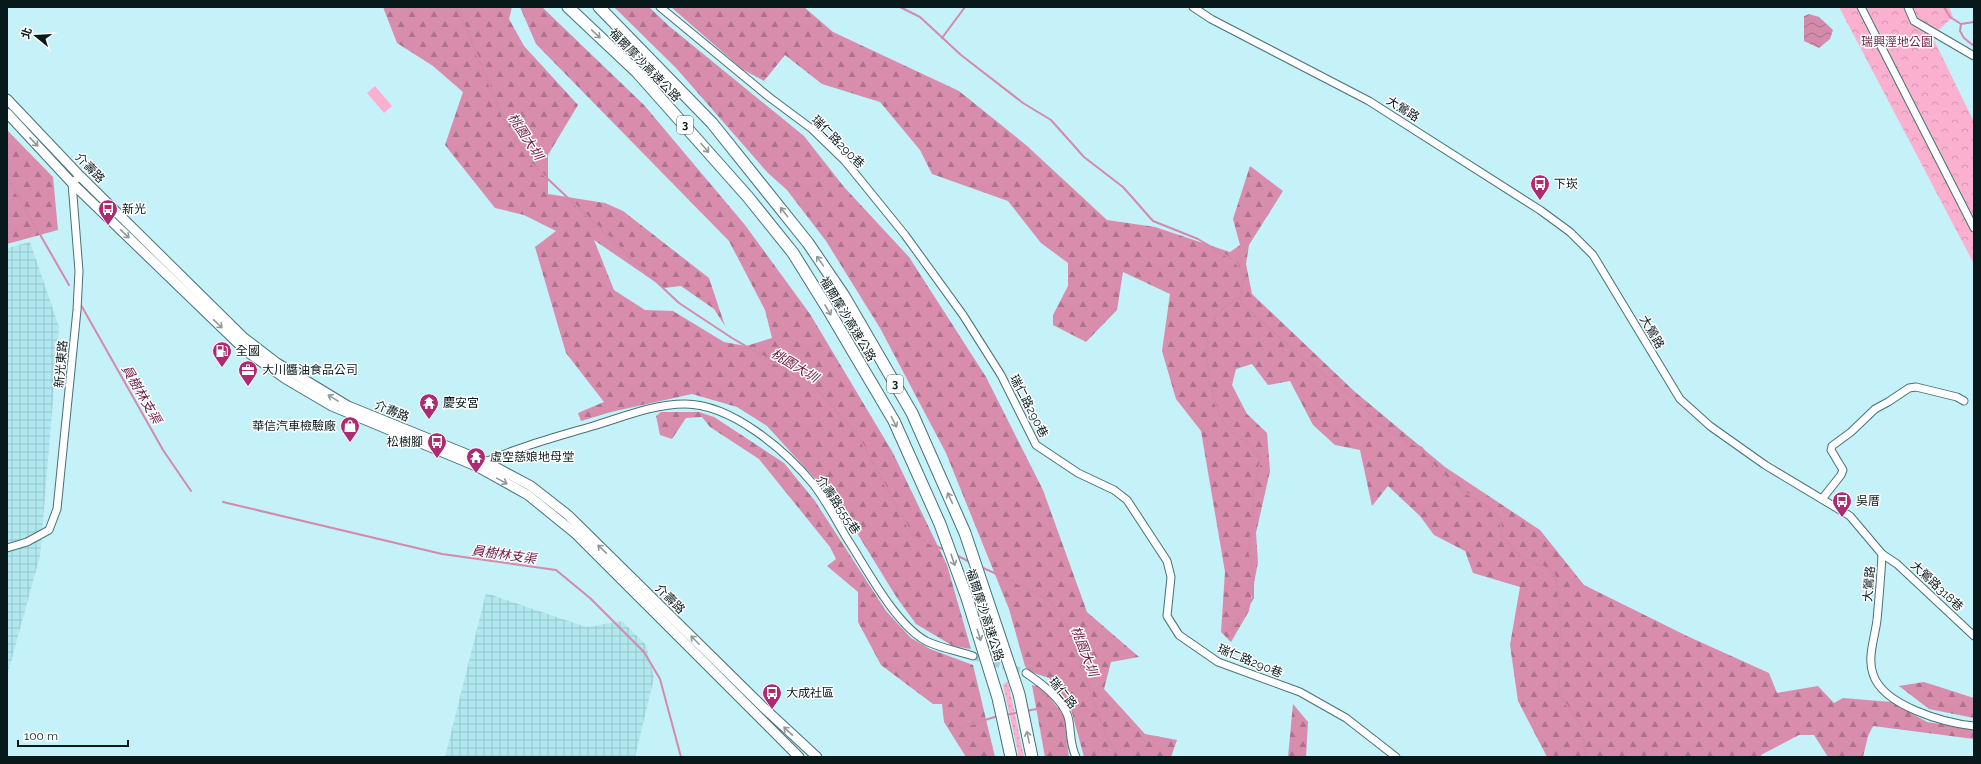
<svg xmlns="http://www.w3.org/2000/svg" width="1981" height="764" viewBox="0 0 1981 764" font-family="Raleway,'Noto Sans TC',sans-serif">
<defs>
<pattern id="industrial-grid" width="8" height="8" patternUnits="userSpaceOnUse"><rect width="8" height="8" fill="#b1e7ef"/><path d="M0 4h8M4 0v8" fill="none" stroke="#97c6cc"/></pattern>
<pattern id="grass-dots" width="8" height="8" patternUnits="userSpaceOnUse"><rect width="8" height="8" fill="#fbb0d0"/><path d="M2 2h.1M6 6h.1" fill="none" stroke="#d697b2" stroke-width="1.8" stroke-linecap="round"/></pattern>
<pattern id="forest-firs" width="22" height="20" patternUnits="userSpaceOnUse"><rect width="22" height="20" fill="#d88dad"/><path d="M5 1l3.5 6h-7zM16 11l3.5 6h-7z" fill="#ad728c"/></pattern>
<pattern id="park-crowns" width="20" height="18" patternUnits="userSpaceOnUse"><rect width="20" height="18" fill="#fbb0d0"/><path d="M2 6a3 3 0 1 1 6 0M12 15a3 3 0 1 1 6 0" fill="none" stroke="#d697b2"/></pattern>
<pattern id="water-waves" width="16" height="10" patternUnits="userSpaceOnUse"><rect width="16" height="10" fill="#d48aaa"/><path d="M0 5q4-4 8 0t8 0" fill="none" stroke="#aa708a"/></pattern>
</defs>
<rect width="100%" height="100%" fill="#c5f1f8"/>
<!-- industrial -->
<g fill="url(#industrial-grid)">
<path d="M30 242 59 327 40 556 7 676V248Z"/>
<path d="M486 593 583 626 589 627 622 621 646 645 654 678 635 757H445Z"/>
</g>
<!-- grass -->
<path fill="url(#grass-dots)" d="M1008 681 1024 757H1019L1003 685Z"/>
<!-- forest -->
<g fill="url(#forest-firs)">
<path d="M383 7H512L509 19 524 46 578 105 548 155V194L605 203 623 211 709 278 725 326 714 309 681 286 664 288 594 240 614 290 645 310 673 311 724 342 746 346 772 338 765 310 729 241 536 44 520 7H542L644 105 745 225 810 314 893 453 947 565 971 649 953 646 916 624 897 598 841 507 767 426 737 407 692 394 611 412 581 421 578 413 604 402 566 353 535 247 556 231 524 215 495 208 445 145 463 92 433 66 397 43Z"/>
<path d="M614 7H649L669 26 804 136 844 187 909 257 986 377 1043 490 1087 612 1139 657 1111 662 1104 689 1145 734 1177 740 1171 757H1084L1071 709 1049 678 1028 671 1025 666 1009 609 946 453 880 328 826 241 787 190 768 173 676 68Z"/>
<path d="M671 7H804L833 32 959 91 1026 145 1107 220 1155 227 1230 252 1240 245 1233 219 1250 166 1283 191 1249 245 1246 264 1252 294 1354 391 1445 467 1540 530 1584 585 1687 636 1769 673 1777 693 1818 686 1834 703 1843 698 1891 702 1927 722 1974 729V739L1873 726 1868 736 1863 757H1828L1814 735H1799L1761 755 1762 757H1547L1518 701 1510 645 1520 587 1473 573 1465 551 1434 535 1420 516 1388 486 1372 506 1360 450 1335 445 1313 425 1290 381 1268 385 1252 364 1236 369 1232 385 1247 414 1267 433 1270 471 1256 533 1258 562 1249 611 1231 642 1221 632 1225 572 1201 431 1176 399 1162 351 1170 294 1123 272 1117 310 1086 342 1053 325V315L1068 286V263L1041 243 1008 201 932 174 920 150 880 102 822 84 785 55 764 81 742 69Z"/>
<path d="M7 130 53 177 58 230 7 244Z"/>
<path d="M661 412H699L714 417 784 463 815 501 886 611 911 638 930 649 973 665 995 757H966L944 722 942 704H933L881 665 858 622V592L827 566 836 559 830 547 759 459 710 427 702 417 686 418 672 439 660 435 656 416Z"/>
<path d="M1924 682 1974 698V718L1929 709 1899 686Z"/>
<path d="M1032 685 1042 687 1064 716 1069 757H1045Z"/>
<path d="M1293 704 1308 722 1306 757H1288Z"/>
</g>
<!-- park -->
<path fill="url(#park-crowns)" d="M1839 7H1949L1953 17 1932 36 1974 122V264Z"/>
<!-- garden -->
<path fill="#fbb0d0" d="M375 86 392 106 384 113 367 93Z"/>
<!-- water -->
<path fill="url(#water-waves)" d="M1809 14 1819 17 1833 30 1830 39 1819 48 1804 41V16Z"/>
<g fill="none" stroke-linecap="round" stroke-linejoin="round">
<!-- stream -->
<g stroke="#d48aaa" stroke-width="2">
<path d="M457 7 506 124 531 163 679 303 732 338 814 386 857 434 913 536 945 550"/>
<path d="M900 7 920 17 961 55 1023 103 1051 120 1084 157 1123 187 1153 221 1198 239 1235 261 1244 275 1240 297 1242 304 1291 348 1362 405 1380 424 1395 435 1422 448 1434 466 1455 486 1488 507 1500 519 1502 536 1521 557 1551 570 1556 578 1561 611 1559 687 1560 696 1581 725 1586 757"/>
<path d="M1944 7 1950 17 1961 24 1974 22"/>
<path d="M1961 24 1960 31 1964 38 1974 46"/>
<path d="M942 38 965 7"/>
<path d="M7 177 69 285"/>
<path d="M81 305 163 450 191 491"/>
<path d="M223 502 442 554 556 570 590 598 644 652 660 679 681 757"/>
<path d="M956 555 970 562"/>
<path d="M981 567 1021 585 1050 601 1069 629 1105 734 1120 757"/>
<path d="M1229 631 1241 617 1253 598V575L1249 549 1253 518V493L1261 459C1257 453 1252 447 1247 442 1238 436 1230 432 1224 423 1209 398 1199 340 1216 316 1222 307 1232 302 1240 297"/>
<path d="M1066 709 1087 710 1099 713"/>
<path d="M1026 711 1042 708 1061 709"/>
<path d="M1006 715 1020 712"/>
<path d="M959 728 998 716"/>
</g>
<!-- minor-tunnel -->
<path stroke="#a9d1d7" stroke-width="7" stroke-dasharray="7 3.5" stroke-linecap="butt" d="M973 656 1026 673"/>
<defs>
<g id="minor">
<path d="M660 7 769 97 812 129 845 161 905 235 963 315 1001 375 1036 445 1078 473 1114 490 1127 500 1167 561 1171 577 1167 616 1179 635 1218 662 1300 692 1346 718 1396 757"/>
<path d="M1193 7 1211 19 1369 101 1540 210 1570 232 1593 255 1680 399 1710 426 1765 465 1850 516 1882 554C1881 576 1879 598 1877 620 1875 637 1867 658 1873 674 1883 706 1945 723 1974 726"/>
<path d="M1861 7 1974 228"/>
<path d="M1908 7 1914 21 1974 56"/>
<path d="M483 463C518 447 556 437 593 426 623 417 654 404 685 404 732 404 786 451 814 485 827 502 837 522 848 540 867 569 895 624 926 641 940 648 958 651 973 656"/>
<path d="M1822 499 1841 475 1843 470 1831 450 1832 446 1851 432 1875 409 1888 402 1909 388 1916 387 1957 397 1964 401"/>
<path d="M7 548 27 542 49 530 57 509 77 310 79 271 72 183 80 176"/>
<path d="M1882 554 1897 564 1974 636"/>
<path d="M1026 673C1041 683 1066 702 1069 721 1071 733 1070 745 1076 757"/>
</g>
<g id="major">
<path d="M7 99 80 176 243 337 277 363 348 406 486 462 531 486 568 515 764 708 817 757"/>
<path d="M7 113 72 183 246 351 286 379 332 406 476 466 528 495 576 534 799 757"/>
</g>
<g id="highway">
<path d="M568 7 637 72 748 197 793 253 826 306 894 421 940 524 967 598 998 698 1011 757"/>
<path d="M599 7 712 123 808 243 844 296 912 413 965 533 1019 694 1032 757"/>
</g>
</defs>
<!-- minor casing -->
<use href="#minor" stroke="#487177" stroke-width="9"/>
<!-- major casing -->
<use href="#major" stroke="#487177" stroke-width="11"/>
<!-- highway casing -->
<use href="#highway" stroke="#487177" stroke-width="13"/>
<!-- minor -->
<use href="#minor" stroke="#fff" stroke-width="7"/>
<!-- major -->
<use href="#major" stroke="#fff" stroke-width="9"/>
<!-- highway -->
<use href="#highway" stroke="#fff" stroke-width="11"/>
</g>
<!-- one-way arrows -->
<defs><path id="oneway-shaft" d="M-6 0H5M1.5-3L5.5 0L1.5 3" fill="none" stroke-width="1.6" stroke-linecap="round" stroke-linejoin="round"/></defs>
<g stroke="#909899">
<use href="#oneway-shaft" transform="translate(596 34) rotate(43)"/>
<use href="#oneway-shaft" transform="translate(34 142) rotate(47)"/>
<use href="#oneway-shaft" transform="translate(705 148) rotate(49)"/>
<use href="#oneway-shaft" transform="translate(784 212) rotate(-128)"/>
<use href="#oneway-shaft" transform="translate(125 234) rotate(44)"/>
<use href="#oneway-shaft" transform="translate(820 261) rotate(-125)"/>
<use href="#oneway-shaft" transform="translate(828 310) rotate(59)"/>
<use href="#oneway-shaft" transform="translate(218 324) rotate(44)"/>
<use href="#oneway-shaft" transform="translate(333 398) rotate(-149)"/>
<use href="#oneway-shaft" transform="translate(894 422) rotate(63)"/>
<use href="#oneway-shaft" transform="translate(502 481) rotate(29)"/>
<use href="#oneway-shaft" transform="translate(950 498) rotate(-114)"/>
<use href="#oneway-shaft" transform="translate(602 549) rotate(-136)"/>
<use href="#oneway-shaft" transform="translate(953 560) rotate(71)"/>
<use href="#oneway-shaft" transform="translate(979 635) rotate(72)"/>
<use href="#oneway-shaft" transform="translate(695 640) rotate(-135)"/>
<use href="#oneway-shaft" transform="translate(788 731) rotate(-137)"/>
<use href="#oneway-shaft" transform="translate(1028 737) rotate(-102)"/>
</g>
<!-- icons -->
<defs>
<symbol id="bus-pin" viewBox="-11 -11 22 30"><path d="M0 17L-7.5 6A9.5 9.5 0 1 1 7.5 6Z" fill="#ae2a71" stroke="#fff"/><path d="M-5-6H5V4H4V6H2V4H-2V6H-4V4H-5ZM-3.5-4V0h7V-4ZM-3.5 1.2v1.5H-2V1.2ZM2 1.2v1.5H3.5V1.2Z" fill="#fff"/></symbol>
<symbol id="fuel-pin" viewBox="-11 -11 22 30"><path d="M0 17L-7.5 6A9.5 9.5 0 1 1 7.5 6Z" fill="#ae2a71" stroke="#fff"/><path d="M-5.5-6h7V0h2V4h1.3V-2.5L3-4.5l.8-.8L6-3V5H2.5V1h-1V6h-7ZM-4.2-4.7v3.2H.2V-4.7Z" fill="#fff"/></symbol>
<symbol id="office-pin" viewBox="-11 -11 22 30"><path d="M0 17L-7.5 6A9.5 9.5 0 1 1 7.5 6Z" fill="#ae2a71" stroke="#fff"/><path d="M-6-3h4V-5.5h4V-3h4V5H-6ZM-1-4.5V-3h2v-1.5ZM-6 0V1H6V0Z" fill="#fff"/></symbol>
<symbol id="temple-pin" viewBox="-11 -11 22 30"><path d="M0 17L-7.5 6A9.5 9.5 0 1 1 7.5 6Z" fill="#ae2a71" stroke="#fff"/><path d="M0-6L5-2H3V0L6.5 2.5H4V6H1.5V3h-3V6H-4V2.5H-6.5L-3 0V-2H-5Z" fill="#fff"/></symbol>
<symbol id="shop-pin" viewBox="-11 -11 22 30"><path d="M0 17L-7.5 6A9.5 9.5 0 1 1 7.5 6Z" fill="#ae2a71" stroke="#fff"/><path d="M-5-2.5h2.3a2.7 3.5 0 0 1 5.4 0H5L5.5 6h-11ZM-1.5-2.5h3a1.5 2.3 0 0 0-3 0Z" fill="#fff"/></symbol>
</defs>
<g fill-rule="evenodd">
<use href="#bus-pin" x="1529" y="173" width="22" height="30"/>
<use href="#bus-pin" x="97" y="198" width="22" height="30"/>
<use href="#fuel-pin" x="211" y="340" width="22" height="30"/>
<use href="#office-pin" x="237" y="359" width="22" height="30"/>
<use href="#temple-pin" x="418" y="392" width="22" height="30"/>
<use href="#shop-pin" x="339" y="415" width="22" height="30"/>
<use href="#bus-pin" x="426" y="431" width="22" height="30"/>
<use href="#temple-pin" x="465" y="446" width="22" height="30"/>
<use href="#bus-pin" x="1831" y="490" width="22" height="30"/>
<use href="#bus-pin" x="761" y="682" width="22" height="30"/>
</g>
<g text-anchor="middle" stroke-width="3" stroke-linejoin="round" paint-order="stroke">
<!-- shield labels -->
<g fill="#fff" stroke="#525e60" stroke-width="1">
<rect x="677" y="116" width="16" height="18" rx="3"/>
<rect x="887" y="375" width="16" height="18" rx="3"/>
</g>
<g font-size="11" font-weight="bold" fill="#08191c">
<text x="685" y="129">3</text>
<text x="895" y="388">3</text>
</g>
<!-- park labels -->
<g font-size="12" fill="#79224f" stroke="#fff">
<text x="1897" y="46">瑞興溼地公園</text>
</g>
<!-- street labels -->
<g font-size="12" fill="#08191c" stroke="#fff">
<text transform="translate(645 65) rotate(46)" y="4">福爾摩沙高速公路</text>
<text transform="translate(1403 109) rotate(32)" y="4">大鶯路</text>
<text transform="translate(838 142) rotate(45)" y="4">瑞仁路290巷</text>
<text transform="translate(90 168) rotate(46)" y="4">介壽路</text>
<text transform="translate(848 319) rotate(59)" y="4">福爾摩沙高速公路</text>
<text transform="translate(1652 332) rotate(60)" y="4">大鶯路</text>
<text transform="translate(61 364) rotate(-85)" y="4">新光東路</text>
<text transform="translate(1029 406) rotate(63)" y="4">瑞仁路290巷</text>
<text transform="translate(392 411) rotate(22)" y="4">介壽路</text>
<text transform="translate(838 505) rotate(56)" y="4">介壽路555巷</text>
<text transform="translate(1869 584) rotate(-85)" y="4">大鶯路</text>
<text transform="translate(1937 586) rotate(43)" y="4">大鶯路318巷</text>
<text transform="translate(670 599) rotate(45)" y="4">介壽路</text>
<text transform="translate(985 615) rotate(72)" y="4">福爾摩沙高速公路</text>
<text transform="translate(1250 661) rotate(22)" y="4">瑞仁路290巷</text>
<text transform="translate(1063 693) rotate(51)" y="4">瑞仁路</text>
</g>
<!-- poi labels -->
<g font-size="12" fill="#08191c" stroke="#fff" text-anchor="start">
<text x="1554" y="188">下崁</text>
<text x="122" y="213">新光</text>
<text x="236" y="355">全國</text>
<text x="262" y="374">大川醬油食品公司</text>
<text x="443" y="407">慶安宮</text>
<text x="336" y="430" text-anchor="end">華信汽車檢驗廠</text>
<text x="423" y="446" text-anchor="end">松樹腳</text>
<text x="490" y="461">虛空慈娘地母堂</text>
<text x="1856" y="505">吳厝</text>
<text x="786" y="697">大成社區</text>
</g>
<!-- water labels -->
<g font-size="13" font-style="italic" fill="#6d1645" stroke="#fff">
<text transform="translate(526 136) rotate(57)" y="5">桃園大圳</text>
<text transform="translate(795 365) rotate(31)" y="5">桃園大圳</text>
<text transform="translate(142 394) rotate(60)" y="5">員樹林支渠</text>
<text transform="translate(504 554) rotate(8)" y="5">員樹林支渠</text>
<text transform="translate(1085 651) rotate(69)" y="5">桃園大圳</text>
</g>
</g>
<!-- border -->
<rect width="1981" height="764" fill="none" stroke="#08191c" stroke-width="16"/>
<!-- north arrow -->
<g transform="translate(36 36) rotate(288)" stroke="#ffffff" stroke-width="3" paint-order="stroke">
<path d="M0-3L7 15L0 10L-7 15Z" fill="#08191c"/>
<text y="-6" font-size="11" font-weight="bold" text-anchor="middle" fill="#08191c">北</text>
</g>
<!-- scale -->
<path d="M18 740v6h110v-6" fill="none" stroke="#08191c" stroke-width="2"/>
<text x="24" y="740" font-size="12" fill="#08191c" stroke="#ffffff" stroke-width="3" paint-order="stroke">100 m</text>
</svg>
